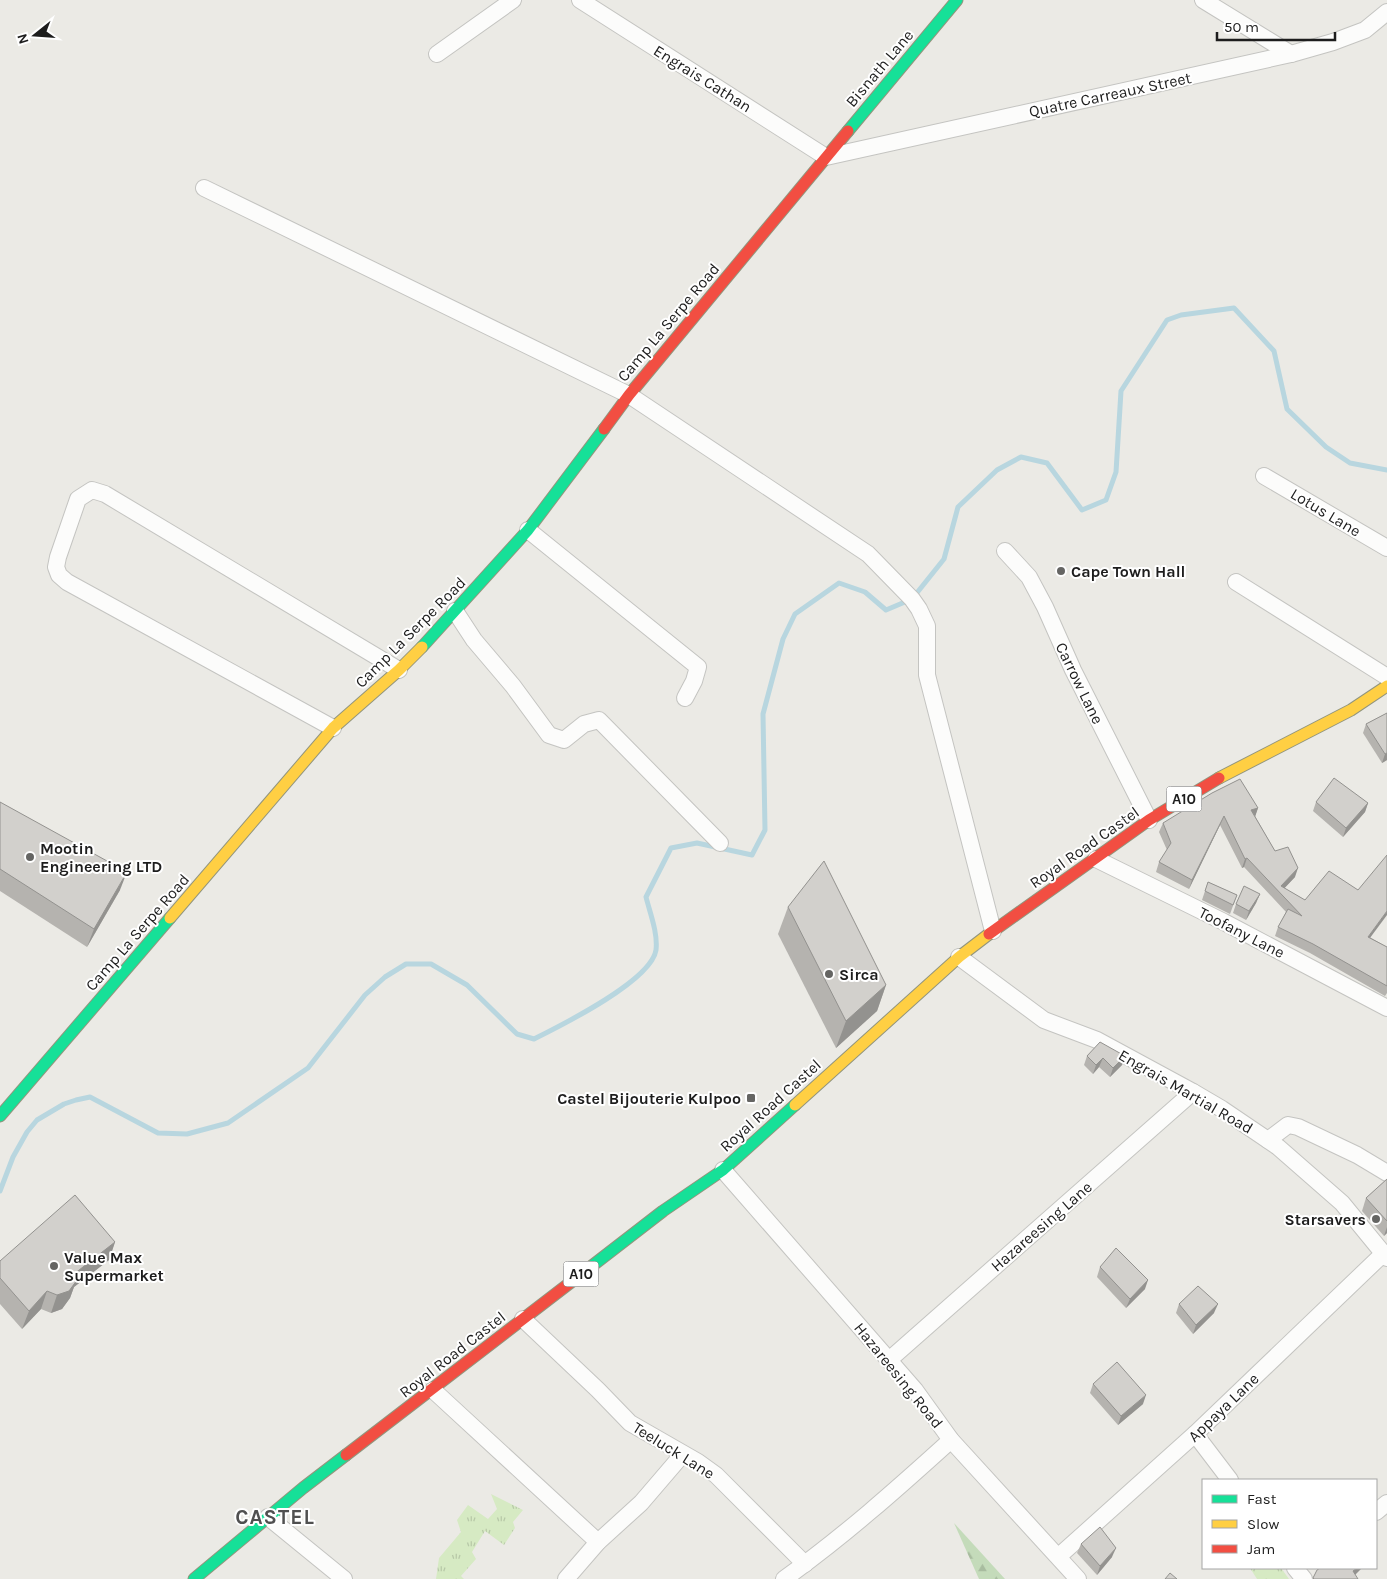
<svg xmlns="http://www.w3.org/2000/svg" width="1387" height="1579" viewBox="0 0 1387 1579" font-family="Karla,sans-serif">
<defs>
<pattern id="grass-tufts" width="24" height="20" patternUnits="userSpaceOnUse" patternTransform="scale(1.25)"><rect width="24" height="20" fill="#d6eac3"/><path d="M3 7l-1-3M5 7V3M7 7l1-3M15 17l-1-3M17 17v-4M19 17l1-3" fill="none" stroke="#b7c8a7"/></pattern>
<pattern id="forest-firs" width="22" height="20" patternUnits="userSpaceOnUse" patternTransform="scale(1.25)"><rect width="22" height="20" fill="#c4dbba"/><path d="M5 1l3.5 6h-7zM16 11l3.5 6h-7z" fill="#a8bc9f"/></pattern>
</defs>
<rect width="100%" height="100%" fill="#ebeae5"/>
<!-- grass -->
<g fill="url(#grass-tufts)">
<path d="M491 1494 523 1510 513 1522 515 1528 504 1545 485 1531 472 1552 476 1559 461 1576 464 1579H436L439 1558 461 1532 457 1520 468 1505 488 1519 497 1509Z"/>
<path d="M1250 1568H1281L1289 1579H1257Z"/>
</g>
<!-- forest -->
<path fill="url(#forest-firs)" d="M954 1523 1005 1579H979Z"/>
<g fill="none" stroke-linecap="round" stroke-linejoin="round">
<!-- stream -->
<path stroke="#b8d6df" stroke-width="5" d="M0 1191 13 1157 27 1132 37 1120 64 1104 76 1100 90 1097 158 1133 187 1134 228 1123 308 1068 365 995 385 977 406 964H431L467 985 517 1034 534 1039C562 1025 651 981 656 950 658 933 650 913 646 897L671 848 697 843 752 855 765 830 763 714 783 639 795 614 839 583 865 592 886 610 912 599 944 559 958 507 997 470 1021 457 1047 463 1082 510 1106 500 1116 472 1121 391 1167 320 1181 315 1234 308 1274 351 1287 409 1326 447 1350 463 1387 470"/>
<defs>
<g id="street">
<path d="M580 0 826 157 1291 54 1333 42 1365 30 1387 12"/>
<path d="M1203 0 1291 54"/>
<path d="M437 54 513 0"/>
<path d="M204 188 629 395 868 554 912 599 919 609 927 626V675L993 931"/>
<path d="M1264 476 1387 548"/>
<path d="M528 530 698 667 694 681 685 698"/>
<path d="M1005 551 1029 577 1045 607 1073 670 1149 820"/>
<path d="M1236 582 1387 677"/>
<path d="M455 611 474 640 513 686 549 735 564 740 584 724 599 720 720 843"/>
<path d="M333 728 67 582 59 575 56 567 58 557 78 499 92 490 105 494 399 670"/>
<path d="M1096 859 1224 922 1387 1008"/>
<path d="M959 957 1044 1020 1097 1040 1193 1092 1222 1109 1278 1147 1342 1203 1387 1258"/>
<path d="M1268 1140 1288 1125 1298 1127 1357 1155 1387 1173"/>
<path d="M723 1170 915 1390 951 1440 1078 1579"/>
<path d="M523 1319 598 1390 630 1423 698 1462 716 1475 805 1564"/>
<path d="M889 1360 1193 1092"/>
<path d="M433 1390 598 1542"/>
<path d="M1195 1434 1230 1480"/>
<path d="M1376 1512 1387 1503"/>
<path d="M268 1517 344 1579"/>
<path d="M1059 1556 1195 1434 1384 1253"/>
<path d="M1295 1568 1304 1579"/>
<path d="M566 1579 598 1542 641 1503 683 1454"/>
<path d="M784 1579C843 1537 898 1488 951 1440"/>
</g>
<g id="fast">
<path d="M848 131 957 0"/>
<path d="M422 647 528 530 604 429"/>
<path d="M0 1116 170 918"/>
<path d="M588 1269 663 1211 723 1170 795 1105"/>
<path d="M194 1579 303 1488 346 1455"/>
</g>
<g id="slow">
<path d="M1219 778 1351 710 1387 686"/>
<path d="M170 918 333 728 399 670 422 647"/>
<path d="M795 1105 959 957 989 934"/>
</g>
<g id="jam">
<path d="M604 429 629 395 848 131"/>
<path d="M989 934 1149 820 1219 778"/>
<path d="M346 1455 588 1269"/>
</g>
</defs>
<!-- street casing -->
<use href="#street" stroke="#c4c4c1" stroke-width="18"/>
<!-- fast casing -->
<use href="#fast" stroke="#92957d" stroke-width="13"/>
<!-- slow casing -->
<use href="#slow" stroke="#92957d" stroke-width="13"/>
<!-- jam casing -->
<use href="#jam" stroke="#92957d" stroke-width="13"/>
<!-- street -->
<use href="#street" stroke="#fcfcfb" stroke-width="16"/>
<!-- fast -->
<use href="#fast" stroke="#16e098" stroke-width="11"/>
<!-- slow -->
<use href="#slow" stroke="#ffcf43" stroke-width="11"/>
<!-- jam -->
<use href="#jam" stroke="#f24e42" stroke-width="11"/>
</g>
<!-- wall -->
<g fill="#b5b3af">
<path d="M1387 713V760L1382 763 1363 733 1366 724Z"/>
<path d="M0 802 120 890 87 947 0 891Z"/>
<path d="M1316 802 1368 803 1365 812 1343 837 1313 811Z"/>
<path d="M1258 808 1255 816 1275 851 1295 877 1284 888 1387 947V993L1385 996 1310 953 1275 936 1278 927 1286 912 1244 867 1242 868 1220 825 1189 889 1156 872 1159 862 1167 850 1159 832 1163 823Z"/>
<path d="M1208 882 1237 895 1230 914 1202 900Z"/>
<path d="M1260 894 1256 903 1246 920 1233 913 1236 904Z"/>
<path d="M788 907 886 985 877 1011 836 1048 778 934Z"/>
<path d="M1087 1056H1125L1122 1065 1110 1077 1099 1067 1093 1074 1084 1065Z"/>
<path d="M1387 1179V1233L1384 1236 1362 1211 1366 1198Z"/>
<path d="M115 1242 109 1260 74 1287 70 1298 62 1309 51 1313 41 1309 22 1329 0 1304V1261Z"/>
<path d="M1100 1267 1145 1289 1126 1308 1097 1277Z"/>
<path d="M1179 1304 1214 1313 1193 1334 1176 1313Z"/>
<path d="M1093 1384 1143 1404 1118 1425 1090 1393Z"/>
<path d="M1081 1544 1112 1557 1097 1575 1077 1553Z"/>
</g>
<!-- shaded-wall -->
<g fill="#93928f">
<path d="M1387 753V760L1382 763 1385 754Z"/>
<path d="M1368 803 1365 812 1343 837 1346 828Z"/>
<path d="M1258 808 1255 817 1251 810Z"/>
<path d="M1224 816 1220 825 1189 889 1192 880Z"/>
<path d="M1247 858 1244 867 1242 868 1245 859Z"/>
<path d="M1298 868 1295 877 1280 893 1281 886Z"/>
<path d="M127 872 120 890 87 947 94 929Z"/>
<path d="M1260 894 1256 903 1246 920 1249 911Z"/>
<path d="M1387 911V915L1364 946 1368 937Z"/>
<path d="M886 985 877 1011 836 1048 846 1021Z"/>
<path d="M1125 1056 1122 1065 1110 1077 1113 1068Z"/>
<path d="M1103 1058 1099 1067 1093 1074 1096 1065Z"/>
<path d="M1387 1227V1233L1384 1236Z"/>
<path d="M115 1242 109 1260 74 1287 70 1298 62 1309 51 1313 57 1295 74 1274Z"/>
<path d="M1148 1280 1145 1289 1126 1308 1130 1299Z"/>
<path d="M47 1291 41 1309 22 1329 29 1311Z"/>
<path d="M1218 1304 1214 1313 1193 1334 1196 1325Z"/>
<path d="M1146 1395 1143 1404 1118 1425 1121 1416Z"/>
<path d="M1116 1548 1112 1557 1097 1575 1100 1566Z"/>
<path d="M1357 1568H1362L1351 1579 1353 1571Z"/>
</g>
<!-- building -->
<g fill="#d2d0cc" stroke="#93928f">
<path d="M1387 713V753L1385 754 1366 724Z"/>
<path d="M1334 778 1368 803 1346 828 1316 802Z"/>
<path d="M1240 779 1258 808 1251 810 1275 851 1288 847 1298 868 1281 886 1305 900 1329 871 1358 890 1387 855V911L1368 937 1387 947V986L1313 944 1278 927 1288 909 1302 916 1247 858 1245 859 1224 816 1192 880 1159 862 1171 843 1163 823 1212 793Z"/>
<path d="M0 802 127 872 94 929 0 869Z"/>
<path d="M824 861 886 985 846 1021 788 907Z"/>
<path d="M1208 882 1237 895 1233 905 1205 891Z"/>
<path d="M1244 886 1260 894 1249 911 1236 904Z"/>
<path d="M1100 1042 1125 1056 1113 1068 1103 1058 1096 1065 1087 1056Z"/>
<path d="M1387 1179V1221L1366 1198Z"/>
<path d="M75 1195 115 1242 74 1274 77 1280 69 1291 57 1295 47 1291 29 1311 0 1278V1261Z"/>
<path d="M1116 1248 1148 1280 1130 1299 1100 1267Z"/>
<path d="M1198 1286 1218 1304 1196 1325 1179 1304Z"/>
<path d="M1117 1362 1146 1395 1121 1416 1093 1384Z"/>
<path d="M1100 1527 1116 1548 1100 1566 1081 1544Z"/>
<path d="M1320 1568H1357L1353 1571 1358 1579H1314L1313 1578 1317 1570Z"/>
<path d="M1170 1573 1177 1579H1165Z"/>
</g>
<!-- markers -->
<g fill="#656563" stroke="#fff" stroke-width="2">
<circle cx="1061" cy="571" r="5"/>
<circle cx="30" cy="857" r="5"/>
<circle cx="829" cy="974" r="5"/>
<rect x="746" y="1093" width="10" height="10" rx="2.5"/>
<circle cx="1376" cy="1219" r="5"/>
<circle cx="54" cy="1266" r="5"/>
</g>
<g text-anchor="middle" stroke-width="4" stroke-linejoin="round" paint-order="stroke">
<!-- shield labels -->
<g fill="#fff" stroke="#616161" stroke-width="1">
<rect x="1166.5" y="786.5" width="35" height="25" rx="4"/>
<rect x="563.5" y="1261.5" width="35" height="25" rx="4"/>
</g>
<g font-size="15" font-weight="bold" fill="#1d1d1d">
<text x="1184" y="804">A10</text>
<text x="581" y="1279">A10</text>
</g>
<!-- street labels -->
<g font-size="16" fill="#1d1d1d" stroke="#fff">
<text transform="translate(879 68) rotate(-50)" y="6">Bisnath Lane</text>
<text transform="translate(703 78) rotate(32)" y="6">Engrais Cathan</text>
<text transform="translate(1110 94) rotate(-12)" y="6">Quatre Carreaux Street</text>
<text transform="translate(668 322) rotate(-50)" y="6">Camp La Serpe Road</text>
<text transform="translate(1326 512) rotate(31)" y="6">Lotus Lane</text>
<text transform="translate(410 632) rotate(-45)" y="6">Camp La Serpe Road</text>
<text transform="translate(1080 683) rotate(64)" y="6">Carrow Lane</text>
<text transform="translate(1084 847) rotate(-35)" y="6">Royal Road Castel</text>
<text transform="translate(137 932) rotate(-49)" y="6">Camp La Serpe Road</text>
<text transform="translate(1242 932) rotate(27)" y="6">Toofany Lane</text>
<text transform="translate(1186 1091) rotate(30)" y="6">Engrais Martial Road</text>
<text transform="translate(770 1105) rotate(-42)" y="6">Royal Road Castel</text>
<text transform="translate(1041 1226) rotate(-41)" y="6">Hazareesing Lane</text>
<text transform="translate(452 1354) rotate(-38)" y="6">Royal Road Castel</text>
<text transform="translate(899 1375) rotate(51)" y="6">Hazareesing Road</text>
<text transform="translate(1223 1407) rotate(-44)" y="6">Appaya Lane</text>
<text transform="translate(674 1450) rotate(32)" y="6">Teeluck Lane</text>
</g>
<!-- poi labels -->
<g font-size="16" font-weight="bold" fill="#1d1d1d" stroke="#fff" text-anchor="start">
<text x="1071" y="577">Cape Town Hall</text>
<text x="40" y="854">Mootin<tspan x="40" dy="18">Engineering LTD</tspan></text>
<text x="839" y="980">Sirca</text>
<text x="741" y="1104" text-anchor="end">Castel Bijouterie Kulpoo</text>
<text x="1366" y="1225" text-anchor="end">Starsavers</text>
<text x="64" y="1263">Value Max<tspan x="64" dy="18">Supermarket</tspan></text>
</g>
<!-- district labels -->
<g font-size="21" font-weight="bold" letter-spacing="1" fill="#505050" stroke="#fff">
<text x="275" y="1524">CASTEL</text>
</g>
</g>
<!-- legend -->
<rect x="1202" y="1479" width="175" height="90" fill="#ffffff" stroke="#a5a5a5"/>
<rect x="1212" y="1495" width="25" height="8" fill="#16e098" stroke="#a5a5a5"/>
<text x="1247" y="1504" font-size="15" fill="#1d1d1d">Fast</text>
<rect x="1212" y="1520" width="25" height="8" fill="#ffcf43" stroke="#a5a5a5"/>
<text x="1247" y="1529" font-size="15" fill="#1d1d1d">Slow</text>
<rect x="1212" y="1545" width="25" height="8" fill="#f24e42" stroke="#a5a5a5"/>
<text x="1247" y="1554" font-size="15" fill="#1d1d1d">Jam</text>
<!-- north arrow -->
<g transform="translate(35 35) rotate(253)" stroke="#ffffff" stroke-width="4" paint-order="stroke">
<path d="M0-4L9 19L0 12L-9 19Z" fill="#1d1d1d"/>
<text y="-8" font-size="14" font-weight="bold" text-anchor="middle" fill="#1d1d1d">N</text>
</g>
<!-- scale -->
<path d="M1217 32v8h118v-8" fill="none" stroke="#1d1d1d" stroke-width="2.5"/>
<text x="1224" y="32" font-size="15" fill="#1d1d1d" stroke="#ffffff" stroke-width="4" paint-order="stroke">50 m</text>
</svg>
